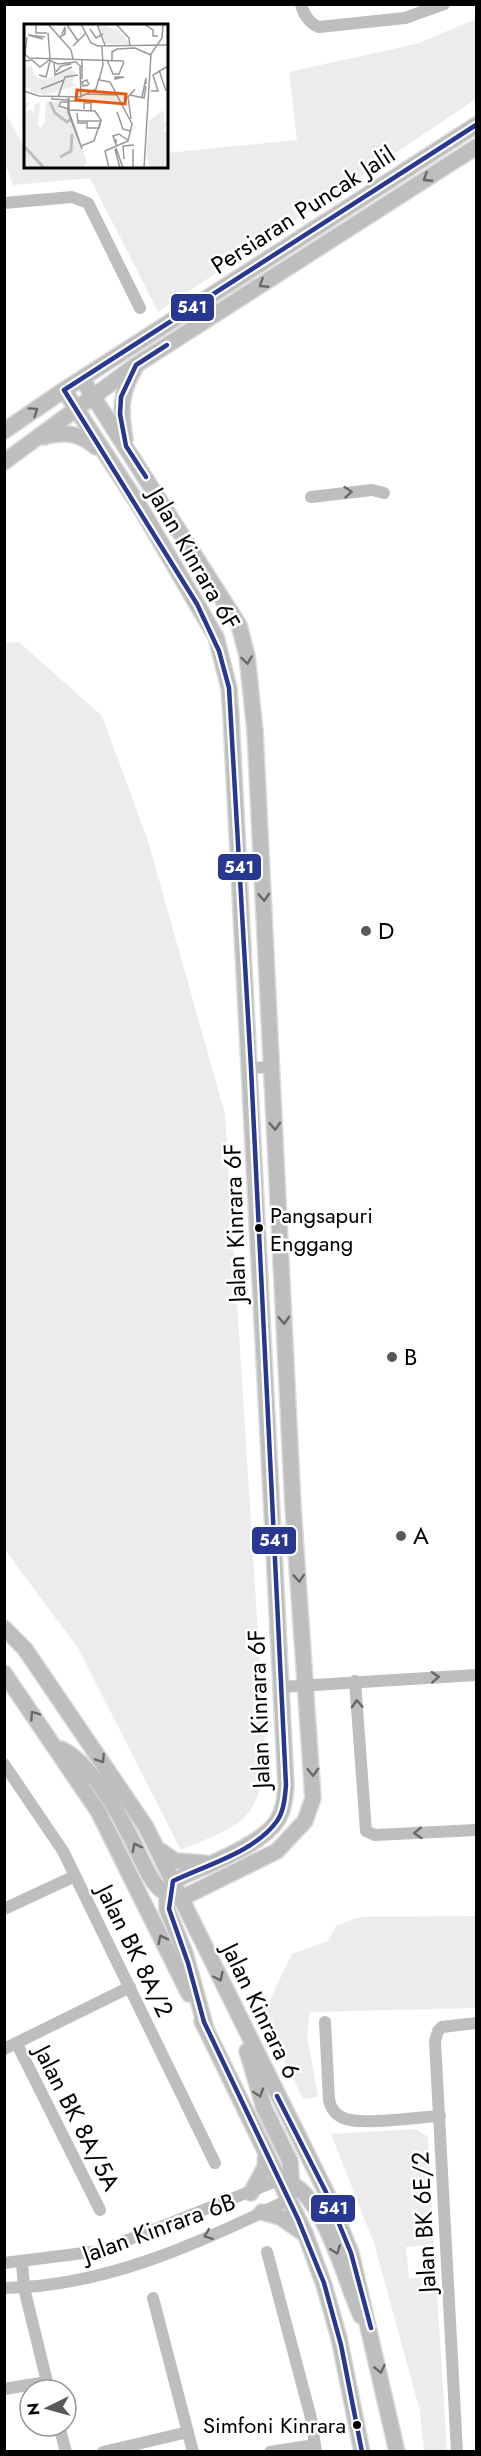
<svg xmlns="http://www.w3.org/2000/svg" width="481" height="2456" viewBox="0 0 481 2456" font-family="Jost,sans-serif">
<rect width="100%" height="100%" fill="#fff"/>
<!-- green -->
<g fill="#ececec">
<path d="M476 19V99L158 312 90 178 13 185 5 164V112L25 149 26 166H166L167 153 297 140 289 72 416 44Z"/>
<path d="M19 642 102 716 148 841 225 1114 266 1758C257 1826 238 1825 181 1850L78 1648 5 1550 4 643Z"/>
<path d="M476 1916V2008L310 2012 307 2035 318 2097 303 2099 262 2016 292 1954 328 1941 336 1926 359 1917Z"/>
<path d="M416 2129 428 2137 434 2245 406 2247 409 2278 436 2277 447 2451H424L420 2411 374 2243 331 2134Z"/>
</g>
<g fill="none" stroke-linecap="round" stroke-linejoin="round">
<defs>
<g id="major">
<path d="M82 379 239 625 247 656 255 731 293 1507 313 1798 305 1821 277 1851 182 1898"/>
<path d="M64 390 140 507 216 637 229 688 231 717 286 1785C285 1798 284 1810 277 1821 261 1846 201 1867 173 1881L167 1895V1909L185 1953 206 2029"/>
<path d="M4 431 64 390 476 125"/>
<path d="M44 437C65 431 79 433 96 447"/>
<path d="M125 439C120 411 120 393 135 368"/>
<path d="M4 462 136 365 476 147"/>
<path d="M4 1628 25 1649 146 1827 326 2192 351 2253 397 2452"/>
<path d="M4 1673 98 1811 189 1994"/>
<path d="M61 1749C93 1764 121 1817 136 1848 142 1860 148 1875 156 1885 162 1892 168 1895 176 1897"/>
<path d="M161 1851 175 1861 205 1863"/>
<path d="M202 2021 305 2233 324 2285 339 2338 362 2452"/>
<path d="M247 2051 264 2108 290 2161 292 2192"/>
<path d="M279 2180C322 2182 345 2283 361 2316"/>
<path d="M251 2193 265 2167 266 2153"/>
<path d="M262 2212 280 2217 302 2232"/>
</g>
</defs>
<!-- major casing -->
<use href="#major" stroke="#dbdbdb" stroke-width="18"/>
<!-- minor -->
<g stroke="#bebebe" stroke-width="12">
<path d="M301 4C303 14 310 24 319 27L405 18 444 4"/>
<path d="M4 203 72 197 88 203 140 308"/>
<path d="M311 497 372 490 384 493"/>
<path d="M251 1068 273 1067"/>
<path d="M355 1681 366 1831 375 1835 476 1830"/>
<path d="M281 1687 476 1675"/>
<path d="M4 1764 63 1851 215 2163"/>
<path d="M4 1909 75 1876"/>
<path d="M325 2022 329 2100C331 2109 336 2116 346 2119 364 2125 418 2117 440 2116"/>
<path d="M17 2044 100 2210"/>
<path d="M4 2049 130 1987"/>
<path d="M267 2252 311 2418 316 2452"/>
<path d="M4 2263 100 2251 279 2180"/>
<path d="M22 2263 24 2288 49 2390"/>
<path d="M4 2288C104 2287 200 2243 288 2200"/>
<path d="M153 2298 193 2452"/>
<path d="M4 2389 47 2382"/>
<path d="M59 2426 66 2452"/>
<path d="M103 2452 188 2432"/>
<path d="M270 2452 315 2445"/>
<path d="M457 2452 435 2041 438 2031 442 2027 476 2023"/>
</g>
<!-- major -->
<use href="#major" stroke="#bebebe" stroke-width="15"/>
<defs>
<g id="bus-1">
<path d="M146 477 126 446 120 414 121 397 136 365 167 345"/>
<path d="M277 2096 326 2192 351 2253 371 2328"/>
<path d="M362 2452 341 2345 324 2283 298 2219 204 2022 188 1963 169 1909 173 1881C206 1865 255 1852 277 1821 284 1811 285 1797 286 1785L251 1068 229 688 219 651 197 604 64 390 476 125"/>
</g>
</defs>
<!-- bus-1 casing -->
<use href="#bus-1" stroke="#fff" stroke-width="9"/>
<!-- bus-1 -->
<use href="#bus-1" stroke="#283890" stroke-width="4.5"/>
</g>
<!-- one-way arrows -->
<defs><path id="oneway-chevron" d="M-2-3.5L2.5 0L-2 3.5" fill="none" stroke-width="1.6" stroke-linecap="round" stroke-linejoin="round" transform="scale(1.5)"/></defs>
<g stroke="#686868">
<use href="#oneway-chevron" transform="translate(427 178) rotate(147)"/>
<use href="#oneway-chevron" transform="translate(263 284) rotate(147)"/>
<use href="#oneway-chevron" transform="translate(34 411) rotate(-35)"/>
<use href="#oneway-chevron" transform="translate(348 492) rotate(-5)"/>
<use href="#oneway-chevron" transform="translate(247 660) rotate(81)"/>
<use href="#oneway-chevron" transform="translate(264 897) rotate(87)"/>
<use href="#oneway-chevron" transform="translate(275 1126) rotate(87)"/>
<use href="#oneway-chevron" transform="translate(284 1320) rotate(87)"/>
<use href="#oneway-chevron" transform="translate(299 1578) rotate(86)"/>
<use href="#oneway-chevron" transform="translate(435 1677) rotate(-3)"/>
<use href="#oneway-chevron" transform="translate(357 1704) rotate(-93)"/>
<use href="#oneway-chevron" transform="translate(34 1715) rotate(-125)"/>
<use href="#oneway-chevron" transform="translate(101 1759) rotate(57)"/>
<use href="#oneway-chevron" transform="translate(313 1772) rotate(88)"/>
<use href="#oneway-chevron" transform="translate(418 1833) rotate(177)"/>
<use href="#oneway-chevron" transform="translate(136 1847) rotate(-117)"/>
<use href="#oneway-chevron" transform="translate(162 1939) rotate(-116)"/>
<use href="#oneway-chevron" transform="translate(219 1977) rotate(65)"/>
<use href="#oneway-chevron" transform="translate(259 2093) rotate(72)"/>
<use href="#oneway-chevron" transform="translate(208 2235) rotate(159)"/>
<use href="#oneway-chevron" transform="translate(336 2250) rotate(69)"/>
<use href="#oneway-chevron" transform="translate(380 2369) rotate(77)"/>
</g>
<!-- markers -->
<g fill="#595959" stroke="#fff" stroke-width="2">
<circle cx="366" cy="931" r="6"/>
<circle cx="392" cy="1357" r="6"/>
<circle cx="401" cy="1536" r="6"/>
</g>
<g fill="#000" stroke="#fff" stroke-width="2">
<circle cx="259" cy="1228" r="5"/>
<circle cx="357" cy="2425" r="5"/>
</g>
<g text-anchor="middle" stroke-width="5" stroke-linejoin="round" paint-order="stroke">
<!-- bus labels -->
<g font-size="22" fill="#000" stroke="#fff" text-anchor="start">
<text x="270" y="1223">Pangsapuri<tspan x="270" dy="28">Enggang</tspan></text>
<text x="346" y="2433" text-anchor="end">Simfoni Kinrara</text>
</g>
<!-- street labels -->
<g font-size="24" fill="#000" stroke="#fff">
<text transform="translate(303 210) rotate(-33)" y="8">Persiaran Puncak Jalil</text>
<text transform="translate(194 559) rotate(60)" y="8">Jalan Kinrara 6F</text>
<text transform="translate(235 1223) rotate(-92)" y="8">Jalan Kinrara 6F</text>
<text transform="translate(259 1709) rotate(-92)" y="8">Jalan Kinrara 6F</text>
<text transform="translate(135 1951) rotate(64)" y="8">Jalan BK 8A/2</text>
<text transform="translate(261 2011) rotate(64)" y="8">Jalan Kinrara 6</text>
<text transform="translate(77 2118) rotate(63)" y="8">Jalan BK 8A/5A</text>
<text transform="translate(424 2222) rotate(-93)" y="8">Jalan BK 6E/2</text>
<text transform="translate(159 2228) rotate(-20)" y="8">Jalan Kinrara 6B</text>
</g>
<!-- poi labels -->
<g font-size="24" fill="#000" stroke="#fff" text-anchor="start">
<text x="378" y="939">D</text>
<text x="404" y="1365">B</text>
<text x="413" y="1544">A</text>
</g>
</g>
<!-- overview -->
<g transform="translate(24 24)">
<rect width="144" height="144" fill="#fff"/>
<path d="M74 0 95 6 106 20H82ZM8 42 10 51 19 56 47 45 52 48 48 59 54 61 22 71 6 68 7 65 0 62V44ZM37 77 35 85 43 86 52 102 63 139 58 144H0V79L6 78 1 87 8 86 11 91 10 81 16 78 14 101 17 104 21 97 22 78ZM139 86 140 98 144 100 138 107 144 108V144H127L122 131 125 97Z" fill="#ececec"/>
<path fill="none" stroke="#bfbfbf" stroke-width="3" d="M26 78 31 89 43 98 47 95M0 122 20 144M36 133 47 127 48 110"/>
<path fill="none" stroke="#999" stroke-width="1.5" d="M12 0V9H23M24 0 47 26 49 35M57 0 67 19 74 22 144 21M73 0 81 21M92 0 105 14 106 22M120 0 129 6V12H134M43 1 54 17M66 5 72 14 79 10M24 9 26 34M3 13 1 30 5 34 100 37M35 13 41 10V3L38 10M19 15 4 11 21 13M49 22 62 9M78 23 79 41 75 56 86 58 108 100 104 117 81 127 85 144M58 36V55M83 36 89 50H95L100 38M88 36V28L93 25 111 24 127 31M0 37 8 36 16 43 25 36 34 40 52 38 57 43M30 38 31 51 48 43M56 43 57 72M135 46 142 67M32 48 37 42 47 40M15 51 22 53 26 37M91 53H100L91 55ZM64 61 59 62 58 58 63 56 65 61M17 65 40 56M0 67 15 72 56 73 72 65 75 54M127 67H134L129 51 144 42M63 70 94 71M106 71 120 74 122 62M28 72V75L43 76M34 73 41 53 54 51M118 73 122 54V60M44 74V88L58 125 45 88V74M45 77H60L55 75M44 85 35 82 37 78H44M60 85V79H67V86M45 86 71 87 77 96 70 117 57 122M93 88 99 105 106 107M53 89 54 99H62M107 95 104 73 111 65M54 97H77L75 104H63V97M92 115V121L89 112 95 110 105 117M92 124 99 144M91 125 96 144M100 135 99 122 110 121M109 144V125M120 144 127 30 138 14 139 0"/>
<path fill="#e8590c" fill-opacity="0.15" stroke="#e8590c" stroke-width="3" d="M53 66 102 70 101 80 52 76Z"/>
<rect width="144" height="144" fill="none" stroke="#000" stroke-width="3"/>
</g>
<g stroke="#fff" stroke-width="2">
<rect x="170" y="293" width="45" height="29" rx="6" fill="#283890"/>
<rect x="217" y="853" width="45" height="28" rx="6" fill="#283890"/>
<rect x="251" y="1526" width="46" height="29" rx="6" fill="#283890"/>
<rect x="310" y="2194" width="46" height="29" rx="6" fill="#283890"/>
</g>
<g font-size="16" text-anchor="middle" font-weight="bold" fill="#fff">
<text x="192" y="313">541</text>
<text x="239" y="873">541</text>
<text x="274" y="1546">541</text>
<text x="333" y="2214">541</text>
</g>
<!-- border -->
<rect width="481" height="2456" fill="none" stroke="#000000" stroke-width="12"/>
<!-- north arrow -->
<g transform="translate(48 2408) rotate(265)"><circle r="28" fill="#ffffff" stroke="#999999" stroke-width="1.5"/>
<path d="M0-4.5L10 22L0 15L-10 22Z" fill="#595959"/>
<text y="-9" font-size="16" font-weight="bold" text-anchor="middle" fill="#000000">N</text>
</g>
</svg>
